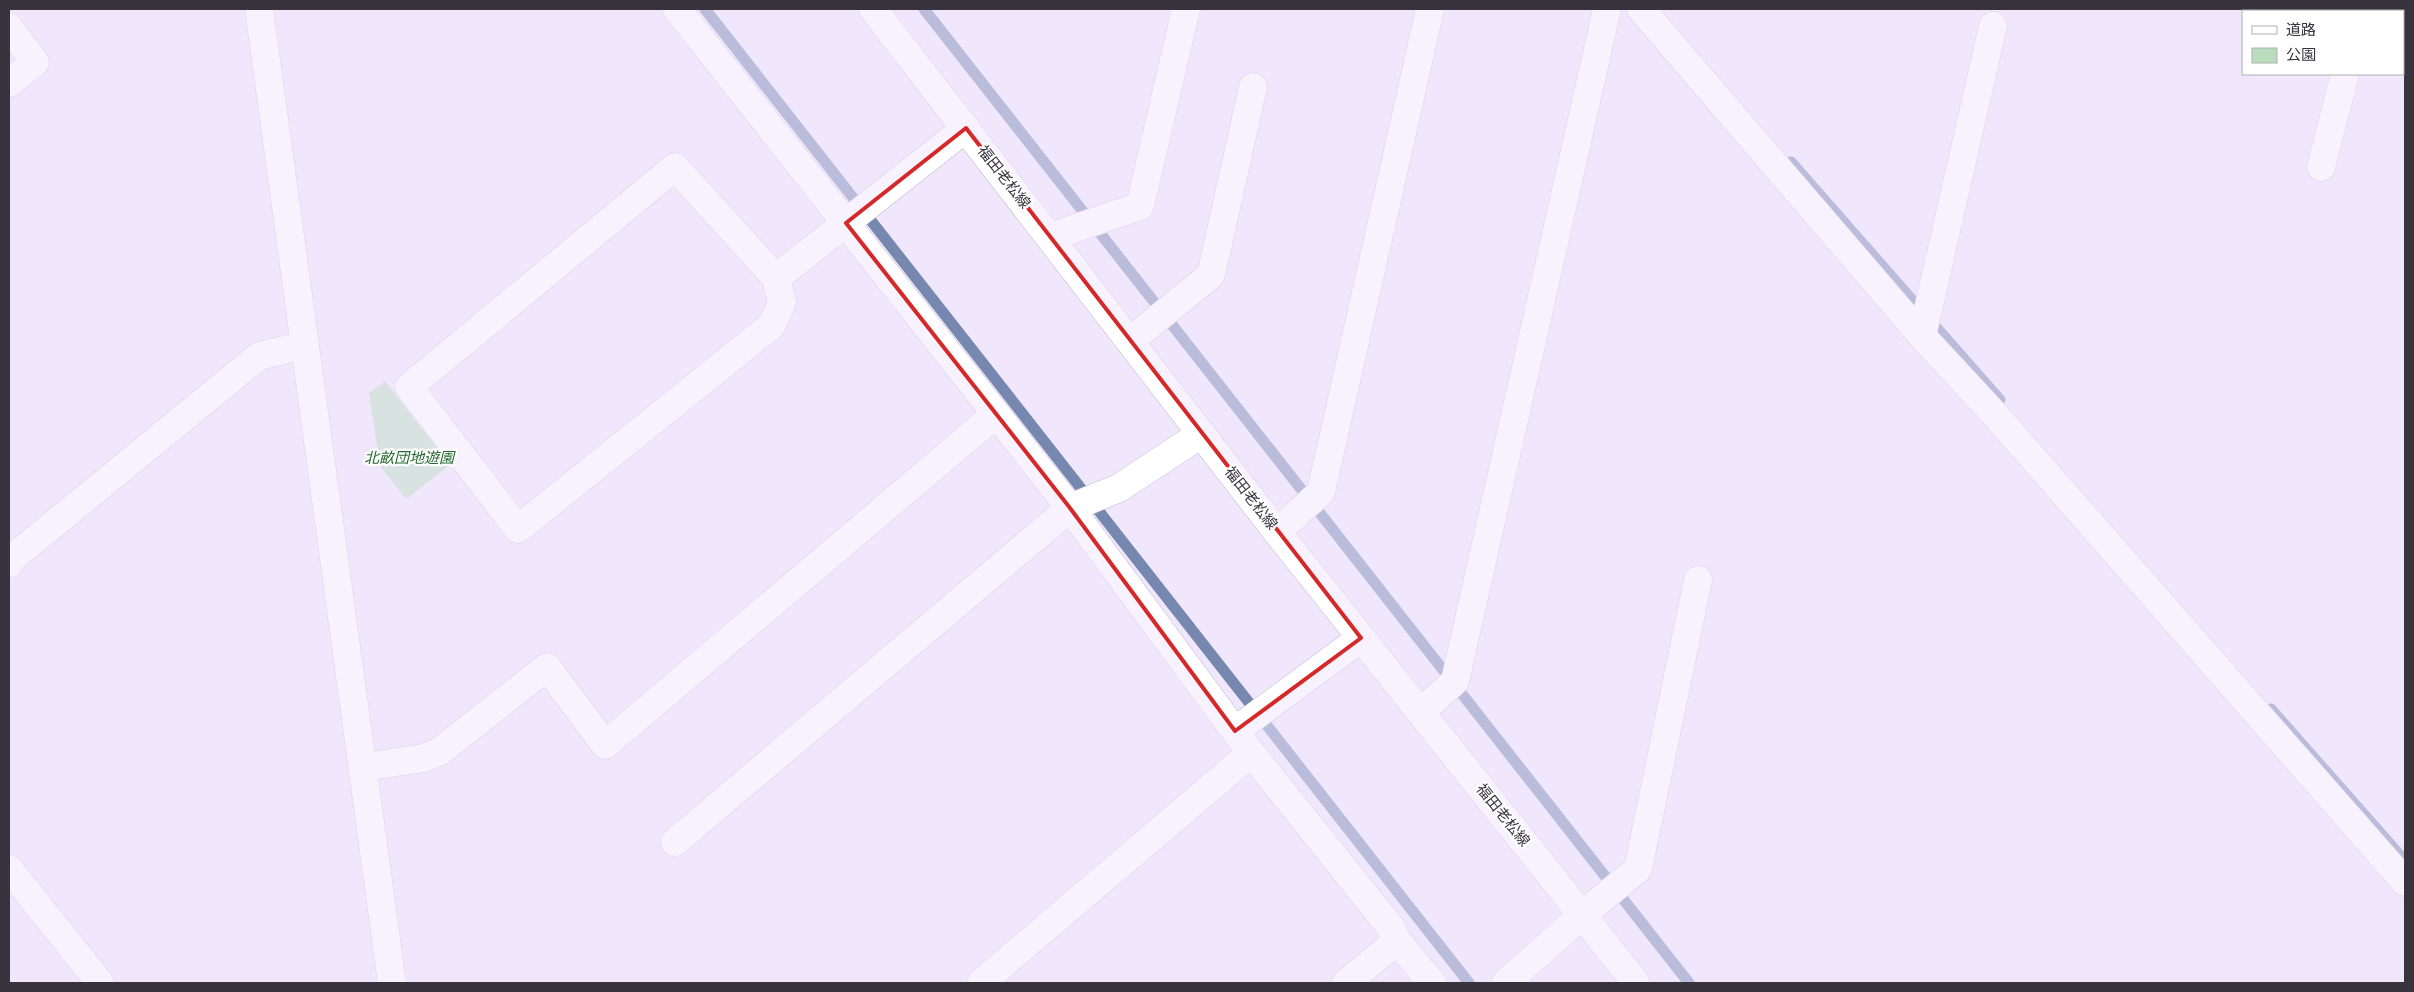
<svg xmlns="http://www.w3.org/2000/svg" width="2414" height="992" viewBox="0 0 2414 992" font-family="'Roboto Serif','Noto Sans JP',serif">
<rect width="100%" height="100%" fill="#f1e7fd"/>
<!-- green -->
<path fill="#badcbc" d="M385 381 450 465 406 499 380 466 369 393Z"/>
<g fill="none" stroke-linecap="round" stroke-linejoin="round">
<!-- stream -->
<g stroke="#7788b0" stroke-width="11">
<path d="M705 9 1469 983"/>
<path d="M924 9 1689 983"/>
<path d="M1791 162 2000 400"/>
<path d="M2271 709 2405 861"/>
</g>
<defs>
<g id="street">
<path d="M677 9 1070 508 1251 753 1392 929 1397 941 1432 983"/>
<path d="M1641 9 1922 336 1997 417 2405 882"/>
<path d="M2361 11V9"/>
<path d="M9 28 35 62 9 83"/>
<path d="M2321 167 2345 74"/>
<path d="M1050 237 1140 206 1186 9"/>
<path d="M776 278 675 167 409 387 518 529 772 325 782 302 776 278 966 128"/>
<path d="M1922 336 1993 26"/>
<path d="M1130 341 1211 275 1253 87"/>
<path d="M1277 532 1321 492 1430 9"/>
<path d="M9 564 10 560 259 356 305 345"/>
<path d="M1421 712 1455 681 1607 9"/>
<path d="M1235 731 1361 638"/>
<path d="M364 767 424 758 439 752 547 667 605 745 996 414"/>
<path d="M675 842 1070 508 1119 488 1201 434"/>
<path d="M9 869 100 983"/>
<path d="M981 983 1251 753"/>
<path d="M1346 983 1397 941"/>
<path d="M1506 983 1582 915 1638 869 1698 580"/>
</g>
<g id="secondary">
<path d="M259 9 392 983"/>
<path d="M873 9 1277 532 1636 983"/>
</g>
</defs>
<!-- street casing -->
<use href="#street" stroke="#c2b6d0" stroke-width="29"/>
<!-- secondary casing -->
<use href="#secondary" stroke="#c2b6d0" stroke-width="29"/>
<!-- street -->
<use href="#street" stroke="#fff" stroke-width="28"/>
<!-- secondary -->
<use href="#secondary" stroke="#fff" stroke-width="28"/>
</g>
<!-- marked area -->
<path d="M0 0H2414V992H0ZM966 128 1361 638 1235 731 1070 508 846 223Z" fill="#f1e7fd" fill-opacity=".55" fill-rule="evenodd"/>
<path fill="none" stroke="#d62828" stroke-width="4" stroke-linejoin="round" d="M966 128 1361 638 1235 731 1070 508 846 223Z"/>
<g text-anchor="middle" stroke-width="4.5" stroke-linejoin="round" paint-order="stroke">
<!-- street labels -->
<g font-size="15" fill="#38333d" stroke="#fff">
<text transform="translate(1004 177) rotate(52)" y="5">福田老松線</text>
<text transform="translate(1251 498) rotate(52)" y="5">福田老松線</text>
<text transform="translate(1503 815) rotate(51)" y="5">福田老松線</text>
</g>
<!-- park labels -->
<g font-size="15" font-style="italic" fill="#24682f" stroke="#fff">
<text x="409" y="463">北畝団地遊園</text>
</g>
</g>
<!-- border -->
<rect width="2414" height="992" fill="none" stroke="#38333d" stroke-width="20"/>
<!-- legend -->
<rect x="2242" y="10" width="162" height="65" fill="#ffffff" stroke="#afadb1"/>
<rect x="2252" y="26" width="25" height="8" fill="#ffffff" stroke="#afadb1"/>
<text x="2286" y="35" font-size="15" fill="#38333d">道路</text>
<rect x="2252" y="48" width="25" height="15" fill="#badcbc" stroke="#afadb1"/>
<text x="2286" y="60" font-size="15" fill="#38333d">公園</text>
</svg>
